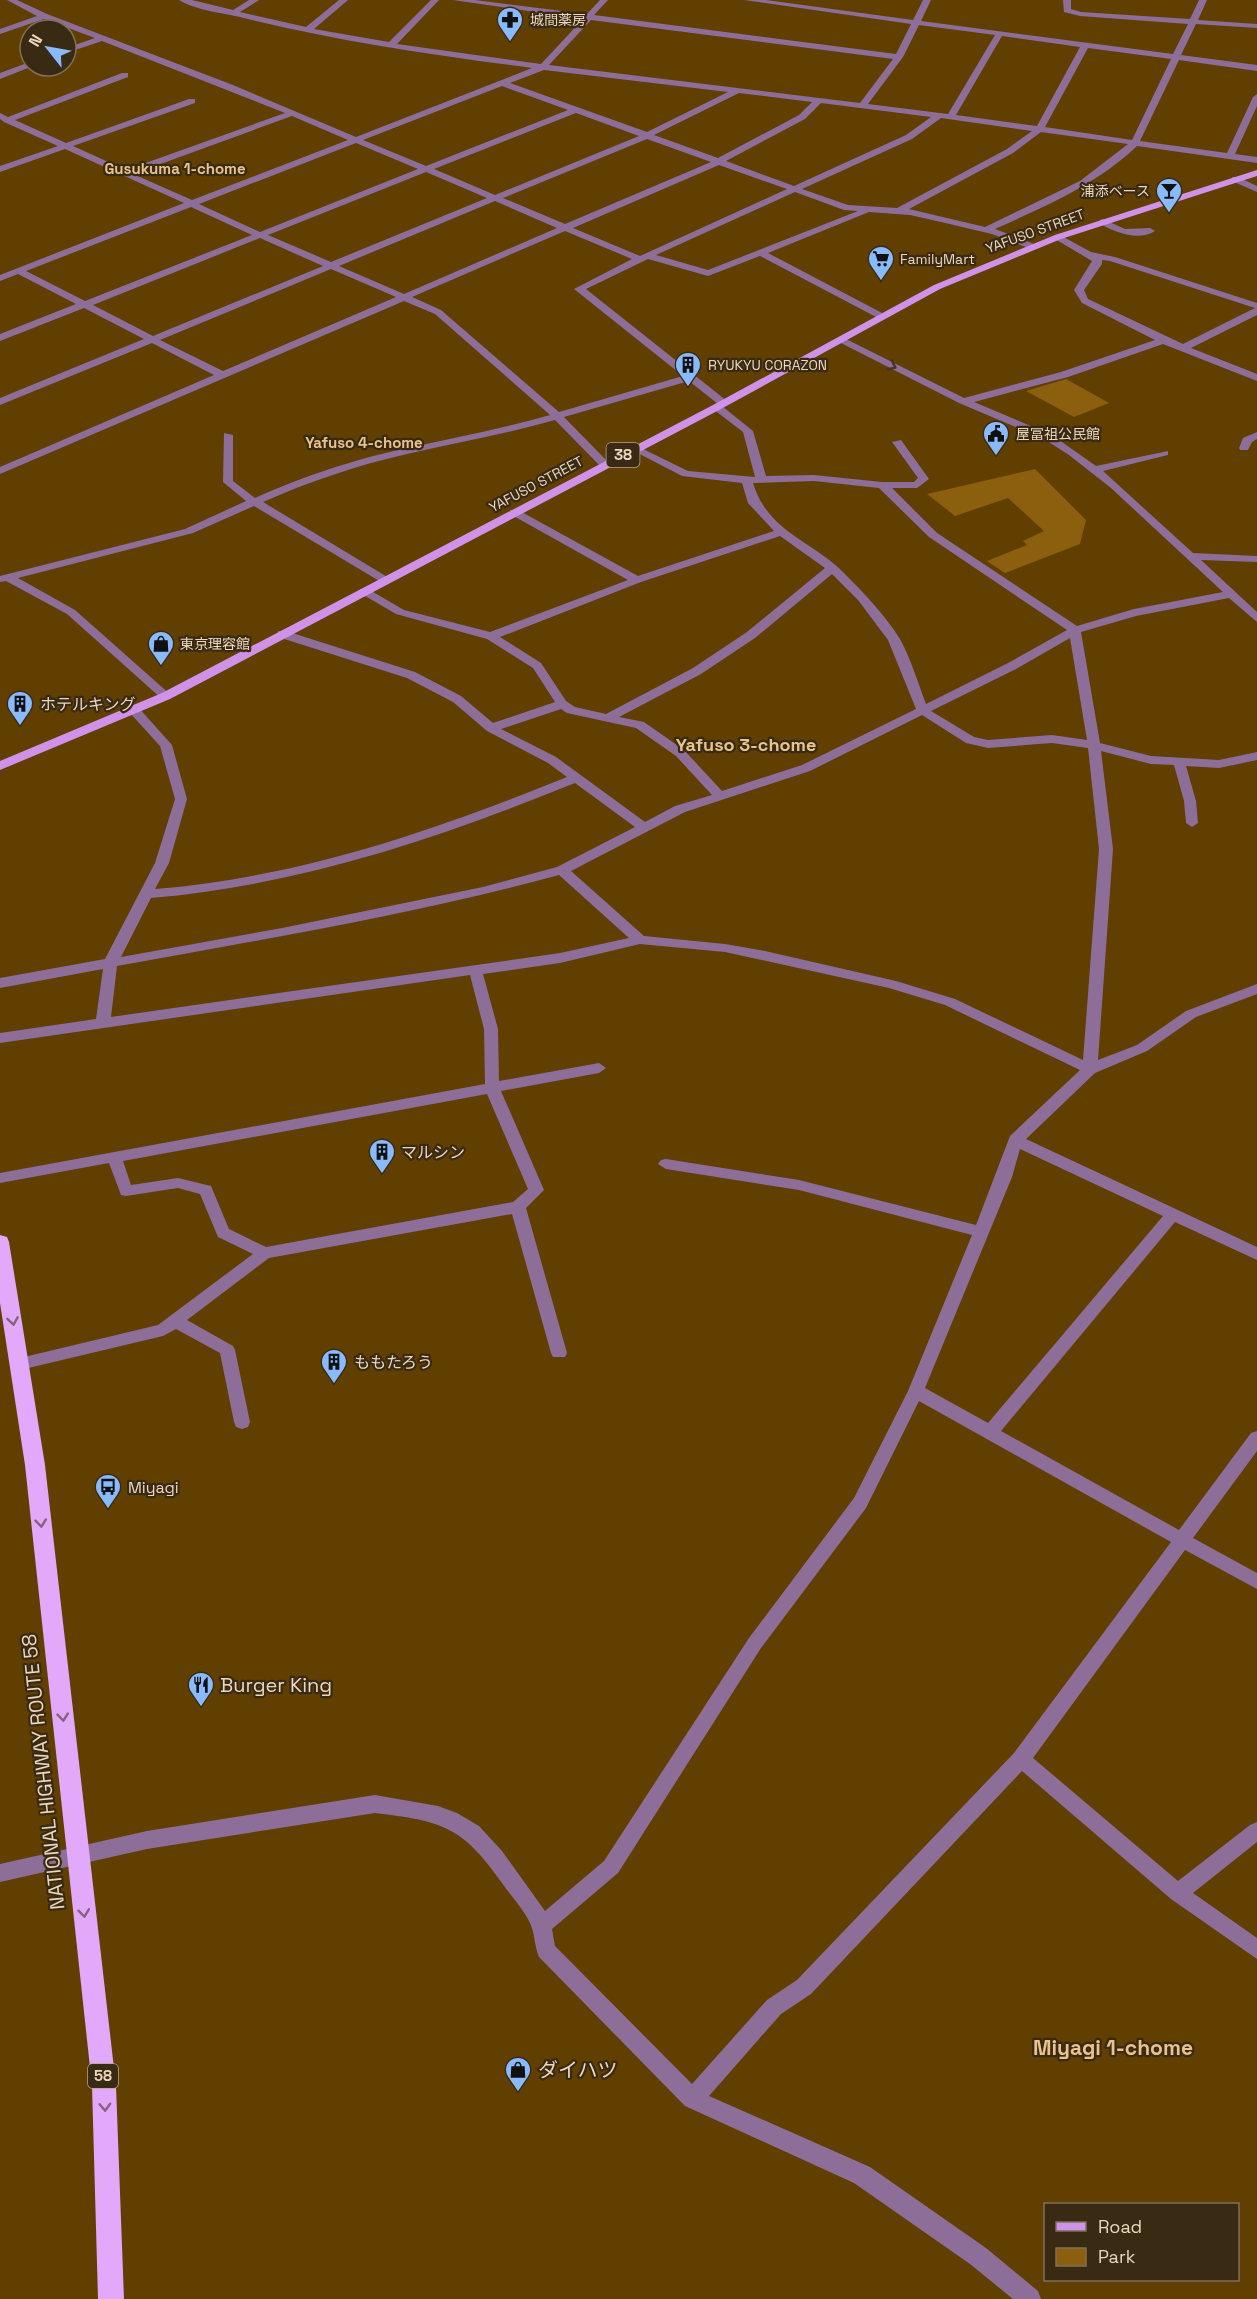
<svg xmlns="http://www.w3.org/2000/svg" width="1257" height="2299" viewBox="0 0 1257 2299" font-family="'Space Grotesk','Noto Sans JP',sans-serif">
<rect width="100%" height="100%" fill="#603f00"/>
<!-- green -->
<g fill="#8b5f0d">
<path d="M1066 379 1109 403 1074 417 1026 391Z"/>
<path d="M1035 469 1086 520 1080 544 1005 573 987 561 1027 545 1023 541 1044 531 1008 498 955 516 927 494Z"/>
</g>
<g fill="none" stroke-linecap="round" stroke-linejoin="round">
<!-- minor -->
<g fill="#8c6e99" fill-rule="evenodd">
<path d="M7 0H17L47 14 233 85 356 137 532 68C433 55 335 41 240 17 222 13 195 10 179 0H192L233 10 249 0H259L240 12 306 27 339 0H348L314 29 389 42 431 0H439L397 44 541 64 583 19 453 0H475L587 14 600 0H608L594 15 896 54 911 24 744 0H766L913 20 923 0H931L921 21 1173 54 1188 24 1080 16 1064 12 1063 0H1071V9L1081 12 1190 19 1199 0H1207L1198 20 1257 24V28L1196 24 1181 55 1257 65V71L1179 60 1140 141 1227 153 1253 97 1257 94V106L1235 154 1257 157V163L1137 146C1096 185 1046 206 995 229L1034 244 1036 246 1031 249 992 234 941 222 910 215 869 212 768 253 884 314V318H878L760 256 708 276 648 259 586 289 727 401V405L722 406 753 431 766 476 814 475 882 482H914L918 478 892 442 901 440 929 479 917 488H892L937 533 1077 626 1134 609 1223 592 1111 488 1069 455 1044 439 959 403 835 340 844 338 964 398 1061 372 1155 340 1082 303 1074 290 1092 261 1055 239V235L1058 234 1091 252 1115 257 1257 303V315L1191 348 1257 374V381L1163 344 1068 377 974 402 1052 435 1096 466 1168 451V455L1103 471 1193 553 1257 556V562L1201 560 1257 612V622L1229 598 1136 616 1081 632 1100 743 1151 756 1219 760 1257 752V760L1219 768 1186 766 1196 801 1198 823 1192 827 1186 823 1184 801 1174 765 1151 764 1101 751 1113 849 1098 1060 1137 1045 1186 1011 1257 984V994L1196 1017 1147 1051 1095 1073 1026 1139 1257 1247V1260L1175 1222 1001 1431 1179 1530 1251 1433 1257 1431V1451L1193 1538 1257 1573V1589L1185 1550 1033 1758 1178 1881 1250 1825 1257 1822V1842L1193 1893 1257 1938V1959L1171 1899 1022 1771 811 1994 781 2014 709 2096 870 2167 986 2248 1038 2291 1041 2299H1013L970 2264 854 2183 685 2106 539 1957C534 1945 535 1932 529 1921 522 1907 511 1896 502 1883 462 1826 442 1821 375 1813L147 1849 0 1882V1864L147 1831 375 1795 438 1806 457 1813 479 1826 502 1851 545 1911 604 1861 749 1638 854 1498 908 1391 972 1235 799 1190 666 1169 658 1164 661 1160 666 1159 799 1180 976 1225 1010 1136 1080 1070 945 1005 889 988 725 952 640 944 560 963 483 974 498 1029 499 1081 599 1063 606 1068 599 1073 501 1091 544 1190 526 1208 567 1353 565 1357H553L551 1353 512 1214 269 1258 187 1320 233 1346 235 1350 250 1422 248 1427 242 1429 236 1427 234 1422 220 1353 176 1329 163 1336 20 1370 14 1368 12 1364 14 1360 20 1358 158 1325 253 1254 218 1237 200 1194 178 1188 126 1196 121 1195 109 1163 0 1183V1173L485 1084 484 1029 470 975 0 1043V1033L96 1019 103 969 0 988V978L105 959 155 863 175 799 160 746 130 713V707H138L172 745 187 799 169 863 155 889C300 877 433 831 567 777L548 763 487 731 453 702 407 678 278 637V631H286L415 672 461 696 493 723 555 702 533 668 487 639 396 614 360 593V589H368L404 610 490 632 628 580 510 514V510H518L638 576 774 531 748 503 742 483 682 476 630 449 639 447 688 471 755 477 743 432 713 409V405L718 404 689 381 564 417 609 463V467H601L555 420C506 434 456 443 407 454 358 465 308 482 263 502L389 578V582H381L254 506 193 533 18 578 75 610 172 696 170 699H162L67 614 6 581 0 582V576L185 529 246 501 223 482 224 433 233 435V481L255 498C299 478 355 459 403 449 452 438 501 429 550 415L435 314 404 301 0 474V467L214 375 152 343 0 405V398L144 339 84 308 0 341V334L76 304 18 274 0 281V275L184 203 65 149 0 172V166L58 146 4 122 0 119V113L8 117 122 73H128V77L15 120 66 143 189 99H195V103L73 146 126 170 285 113 102 41 66 53V48L95 38 44 19 0 34V29L37 16ZM591 20 893 59 860 103 549 65ZM919 25 995 35 948 114 868 104 903 57ZM1002 36 1080 47 1037 126 956 115ZM1088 48 1171 59 1132 140 1045 127ZM544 70 728 92 647 132 510 83ZM502 86 568 110 426 166 363 140ZM739 93 812 102 799 115 718 158 654 135ZM821 103 931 117 906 135 794 186 726 161 805 119ZM576 113 639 136 495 195 434 169ZM292 116 348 140 192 200 133 174ZM941 118 1032 131 1007 149 897 208 848 205 802 189 912 139ZM1041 132 1128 144 1080 181 985 227 909 209 1013 153ZM647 139 711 162 565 224 503 198ZM356 143 418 169 260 232 199 204ZM719 165 787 189 640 256 573 228ZM426 172 487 198 331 262 268 235ZM795 192 844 210 858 211 708 270 656 255ZM495 201 557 228 404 294 339 266ZM191 207 252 235 85 301 26 271ZM565 231 632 259 574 289 683 376 559 412 441 310 412 297ZM260 238 323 266 153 336 93 305ZM1102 260 1110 261 1255 308 1183 344 1088 299 1084 290 1102 264ZM331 269 396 297 223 371 160 340ZM814 481 879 488 929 537 1067 630 1008 663 926 704C918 683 911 659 900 639 885 615 863 592 843 572 811 540 768 532 753 483ZM780 536 825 568 747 632 693 668 606 714 575 707 566 701 541 663 500 637 641 582ZM832 574 858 600 888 640 916 709 802 765 722 791 684 750 644 722 619 717 701 674 755 638ZM1070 638 1087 740 1052 735 988 740 974 737 931 711 1016 669ZM561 709 567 713 636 728 676 756 712 795 675 806 645 822 556 757 501 729ZM922 715 966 743 988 748 1052 743 1088 748 1099 849 1083 1060 955 999 896 981 765 951 725 944 644 936 571 871 685 812 810 771ZM575 783 635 827 557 867 483 887 282 928 121 957 151 898C301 885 436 839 575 783ZM559 875 629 938 560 953 111 1017 117 966C265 939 414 914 559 875ZM487 1094 528 1189 513 1202 266 1247 229 1229 211 1186 178 1178 131 1185 123 1161ZM1020 1149 1163 1216 988 1423 925 1388 1012 1177ZM919 1401 1171 1542 1014 1753 797 1980 767 2000 692 2084 555 1946 552 1929 618 1873 761 1648 866 1508Z"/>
<path d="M27 63 33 66 0 79V73Z"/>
<path d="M1232 177H1238L1257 186V192L1232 181Z"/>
<path d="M1103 219 1125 229 1150 228 1155 231C1138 242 1116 232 1100 224V220Z"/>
<path d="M1257 432V439L1252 442 1248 450H1240L1239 448 1243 438Z"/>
</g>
<!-- major -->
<path fill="#d092e8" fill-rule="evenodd" d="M1257 170V176L1061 239 940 289 721 409 170 699 0 770V761L162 693 713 405 934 285 1055 235Z"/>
<!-- highway -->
<path fill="#e2a8fa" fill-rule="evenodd" d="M0 1235 7 1237 9 1242 45 1465 116 2086 124 2299H98L92 2086 25 1465 0 1303Z"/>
</g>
<!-- one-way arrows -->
<defs><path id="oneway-chevron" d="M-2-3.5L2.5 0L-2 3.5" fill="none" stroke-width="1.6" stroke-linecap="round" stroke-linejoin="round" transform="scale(1.5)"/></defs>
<use stroke="#453428" href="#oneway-chevron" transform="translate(892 366) rotate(26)"/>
<g stroke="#85637b">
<use href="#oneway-chevron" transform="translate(13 1321) rotate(81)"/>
<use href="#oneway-chevron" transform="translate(41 1523) rotate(84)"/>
<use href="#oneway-chevron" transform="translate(63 1717) rotate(84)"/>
<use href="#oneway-chevron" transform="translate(84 1913) rotate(83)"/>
<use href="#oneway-chevron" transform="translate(105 2107) rotate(88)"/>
</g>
<!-- icons -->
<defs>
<symbol id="pharmacy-pin" viewBox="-11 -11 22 30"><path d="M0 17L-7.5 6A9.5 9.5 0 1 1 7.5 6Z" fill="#89bafc" stroke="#392a14"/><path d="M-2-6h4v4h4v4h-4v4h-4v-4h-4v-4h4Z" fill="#111"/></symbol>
<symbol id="bar-pin" viewBox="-11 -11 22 30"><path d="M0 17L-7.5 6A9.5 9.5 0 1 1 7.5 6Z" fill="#89bafc" stroke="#392a14"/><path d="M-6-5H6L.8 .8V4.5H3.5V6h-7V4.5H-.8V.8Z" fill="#111"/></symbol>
<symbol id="supermarket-pin" viewBox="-11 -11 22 30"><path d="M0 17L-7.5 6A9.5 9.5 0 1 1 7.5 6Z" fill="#89bafc" stroke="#392a14"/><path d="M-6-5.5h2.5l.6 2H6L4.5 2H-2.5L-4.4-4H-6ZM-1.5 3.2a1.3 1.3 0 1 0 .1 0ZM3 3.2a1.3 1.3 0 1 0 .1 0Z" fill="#111"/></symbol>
<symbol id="building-pin" viewBox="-11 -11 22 30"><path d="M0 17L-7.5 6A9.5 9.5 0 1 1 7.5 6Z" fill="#89bafc" stroke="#392a14"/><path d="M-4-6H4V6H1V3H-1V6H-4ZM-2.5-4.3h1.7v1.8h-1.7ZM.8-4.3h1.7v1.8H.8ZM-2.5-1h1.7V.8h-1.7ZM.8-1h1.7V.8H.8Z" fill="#111"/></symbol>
<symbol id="civic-pin" viewBox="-11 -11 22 30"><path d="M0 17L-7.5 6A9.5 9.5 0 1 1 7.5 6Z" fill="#89bafc" stroke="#392a14"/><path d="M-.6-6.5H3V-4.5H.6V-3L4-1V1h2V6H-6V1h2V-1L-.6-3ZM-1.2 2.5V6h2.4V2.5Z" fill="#111"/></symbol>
<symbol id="shop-pin" viewBox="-11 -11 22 30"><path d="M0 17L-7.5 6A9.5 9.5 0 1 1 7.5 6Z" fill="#89bafc" stroke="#392a14"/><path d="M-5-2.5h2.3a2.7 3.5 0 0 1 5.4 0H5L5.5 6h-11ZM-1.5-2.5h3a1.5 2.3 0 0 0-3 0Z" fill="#111"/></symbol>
<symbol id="bus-pin" viewBox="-11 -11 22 30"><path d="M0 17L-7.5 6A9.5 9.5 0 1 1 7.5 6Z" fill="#89bafc" stroke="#392a14"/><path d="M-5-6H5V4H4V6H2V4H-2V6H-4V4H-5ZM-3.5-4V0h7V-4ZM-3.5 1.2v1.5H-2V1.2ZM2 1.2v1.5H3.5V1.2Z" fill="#111"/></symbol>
<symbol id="restaurant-pin" viewBox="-11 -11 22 30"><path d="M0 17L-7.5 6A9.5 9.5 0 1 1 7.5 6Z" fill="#89bafc" stroke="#392a14"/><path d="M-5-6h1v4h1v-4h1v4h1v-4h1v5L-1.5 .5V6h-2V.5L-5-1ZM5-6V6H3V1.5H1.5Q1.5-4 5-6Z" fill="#111"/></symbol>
</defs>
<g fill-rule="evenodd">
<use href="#pharmacy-pin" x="495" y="5" width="30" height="40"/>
<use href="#bar-pin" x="1154" y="176" width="30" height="40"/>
<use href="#supermarket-pin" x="866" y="244" width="30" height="40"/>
<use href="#building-pin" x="673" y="350" width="30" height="40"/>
<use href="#civic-pin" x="981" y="419" width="30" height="40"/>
<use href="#shop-pin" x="146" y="629" width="30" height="40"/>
<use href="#building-pin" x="5" y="689" width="30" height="40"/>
<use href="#building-pin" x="367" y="1137" width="30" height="40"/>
<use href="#building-pin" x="319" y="1347" width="30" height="40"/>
<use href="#bus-pin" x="93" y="1472" width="30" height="40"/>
<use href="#restaurant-pin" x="186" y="1670" width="30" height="40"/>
<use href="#shop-pin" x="503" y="2055" width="30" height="40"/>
</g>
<g text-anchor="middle" stroke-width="4.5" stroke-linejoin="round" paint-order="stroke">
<!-- far-poi labels -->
<g font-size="14" fill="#ecd8be" stroke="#392a14" text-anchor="start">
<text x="530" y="25">城間薬房</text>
<text x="1150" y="196" text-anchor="end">浦添ベース</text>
<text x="900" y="264">FamilyMart</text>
<text x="708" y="370">RYUKYU CORAZON</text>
<text x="1016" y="439">屋冨祖公民館</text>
<text x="180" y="649">東京理容館</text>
</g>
<!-- far-street labels -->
<g font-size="14" fill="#ecd8be" stroke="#392a14">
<text transform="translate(1035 231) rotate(-20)" y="5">YAFUSO STREET</text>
<text transform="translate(536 484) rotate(-28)" y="5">YAFUSO STREET</text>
</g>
<!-- far-neighbourhood labels -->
<g font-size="15" font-weight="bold" fill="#eac38c" stroke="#392a14">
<text x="175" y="174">Gusukuma 1-chome</text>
<text x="364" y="448">Yafuso 4-chome</text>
</g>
<!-- shield labels -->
<g fill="#392a14" stroke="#b6a48b" stroke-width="1.5">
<rect x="606.5" y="443" width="33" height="24" rx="4.5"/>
<rect x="88" y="2064" width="30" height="24" rx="4.5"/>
</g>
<g font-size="15" font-weight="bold" fill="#ecd8be">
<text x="623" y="460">38</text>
<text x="103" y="2081">58</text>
</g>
<!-- poi labels -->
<g font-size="16" fill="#ecd8be" stroke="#392a14" text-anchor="start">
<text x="40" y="710">ホテルキング</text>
<text x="401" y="1158">マルシン</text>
<text x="354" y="1368">ももたろう</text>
<text x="128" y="1493">Miyagi</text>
</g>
<!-- neighbourhood labels -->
<g font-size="18" font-weight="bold" fill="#eac38c" stroke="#392a14">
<text x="746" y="751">Yafuso 3-chome</text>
</g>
<!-- near-poi labels -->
<g font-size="20" fill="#ecd8be" stroke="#392a14" text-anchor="start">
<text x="220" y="1692">Burger King</text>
<text x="538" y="2077">ダイハツ</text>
</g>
<!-- near-street labels -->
<g font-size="20" fill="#ecd8be" stroke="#392a14">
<text transform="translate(43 1772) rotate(-96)" y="7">NATIONAL HIGHWAY ROUTE 58</text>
</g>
<!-- near-neighbourhood labels -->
<g font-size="21" font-weight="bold" fill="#eac38c" stroke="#392a14">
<text x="1113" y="2055">Miyagi 1-chome</text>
</g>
</g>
<!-- legend -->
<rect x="1044" y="2203" width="195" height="78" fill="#392a14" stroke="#817058" stroke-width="1.5"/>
<rect x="1056" y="2222" width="30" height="9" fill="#d092e8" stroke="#817058" stroke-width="1.5"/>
<text x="1098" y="2233" font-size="18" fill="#ecd8be">Road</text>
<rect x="1056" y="2248" width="30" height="18" fill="#8b5f0d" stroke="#817058" stroke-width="1.5"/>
<text x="1098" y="2263" font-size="18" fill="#ecd8be">Park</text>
<!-- north arrow -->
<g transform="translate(48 48) rotate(301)"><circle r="28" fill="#392a14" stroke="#817058" stroke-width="1.5"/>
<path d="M0-4.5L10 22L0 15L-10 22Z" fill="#89bafc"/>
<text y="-9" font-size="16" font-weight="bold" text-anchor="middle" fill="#ecd8be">N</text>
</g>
</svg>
